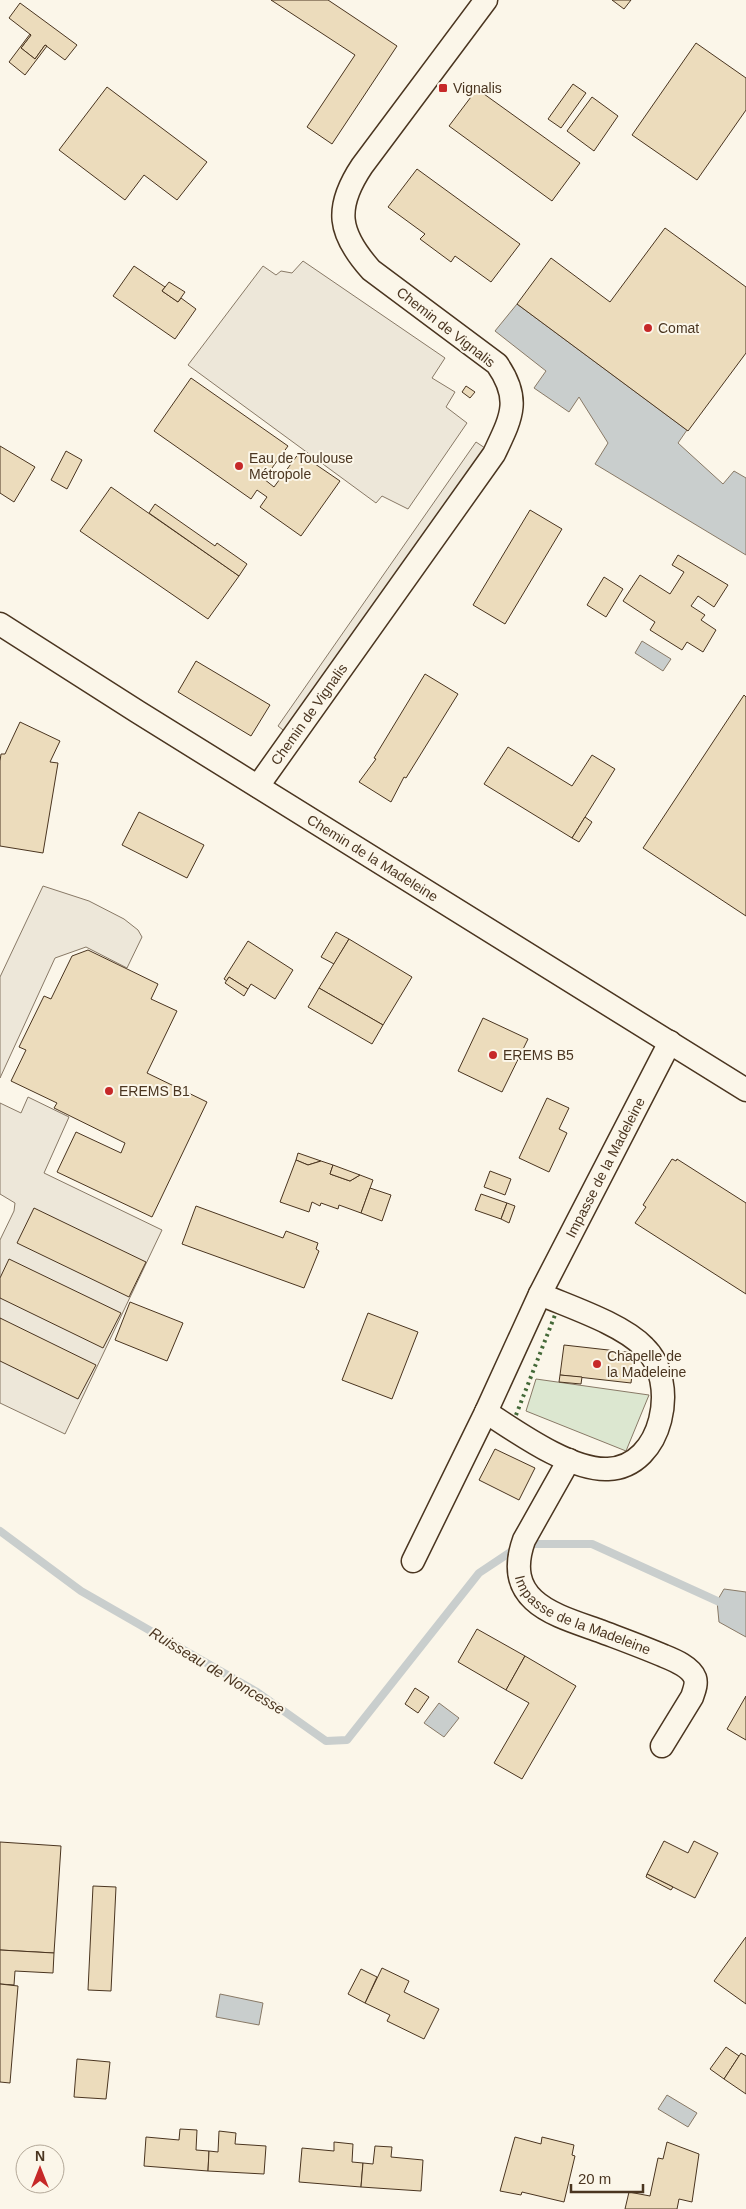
<svg xmlns="http://www.w3.org/2000/svg" width="746" height="2209" viewBox="0 0 746 2209" font-family="Helvetica,sans-serif">
<rect width="100%" height="100%" fill="#fbf6e9"/>
<!-- green -->
<path fill="#dce7d0" stroke="#887966" d="M536 1379 649 1395 626 1451 526 1411Z"/>
<!-- parking -->
<g fill="#ede7d9" stroke="#887966">
<path d="M303 261 445 358 432 378 455 392 446 407 467 423 408 509 382 496 376 503 188 365 263 266 276 275 281 271 292 273Z"/>
<path d="M476 442 494 454 292 737 278 726Z"/>
<path d="M43 886 89 901 124 919 138 930 142 937 127 968 86 947 55 958 0 1078V977Z"/>
<path d="M28 1097 69 1117 44 1173 162 1230 65 1434 0 1403V1240L14 1211 15 1203 0 1194V1103L21 1113Z"/>
</g>
<!-- water -->
<g fill="#c9cecd" stroke="#887966">
<path d="M517 304 687 430 678 443 723 484 734 471 746 478V555L595 464 608 443 579 397 569 412 534 388 546 371 495 331Z"/>
<path d="M642 641 671 659 663 671 635 653Z"/>
<path d="M724 1589 746 1592V1637L719 1622 717 1601Z"/>
<path d="M439 1703 459 1718 444 1737 424 1723Z"/>
<path d="M220 1994 263 2003 259 2025 216 2017Z"/>
<path d="M667 2095 697 2113 688 2127 658 2109Z"/>
</g>
<g fill="none" stroke-linecap="round" stroke-linejoin="round">
<!-- stream -->
<g stroke="#c9cecd" stroke-width="8">
<path d="M0 1531 81 1591 257 1692 326 1741 347 1740 479 1573 515 1549"/>
<path d="M532 1544H592L726 1605"/>
</g>
</g>
<!-- building -->
<g fill="#ecdcbc" stroke="#4a3520">
<path d="M271 0H328L397 46 332 144 307 127 355 55Z"/>
<path d="M612 0H631L624 9Z"/>
<path d="M20 3 77 45 65 60 45 45 35 59 21 48 31 35 9 18Z"/>
<path d="M30 34 31 35 21 48 35 59 45 45 47 46 25 75 9 62Z"/>
<path d="M696 43 746 78V110L697 180 632 135Z"/>
<path d="M573 84 586 93 561 128 548 119Z"/>
<path d="M107 87 207 162 177 200 144 175 125 200 59 150Z"/>
<path d="M477 89 580 163 552 201 449 126Z"/>
<path d="M592 97 618 116 594 151 567 131Z"/>
<path d="M417 169 520 244 491 282 455 256 451 262 420 239 425 234 388 207Z"/>
<path d="M665 228 746 287V353L688 431 517 304 551 258 610 302Z"/>
<path d="M134 266 165 287 162 291 178 302 181 298 196 309 175 339 113 296Z"/>
<path d="M169 282 185 292 178 302 162 291Z"/>
<path d="M191 378 288 446 264 479 274 487 299 453 340 481 301 536 260 507 267 497 257 490 251 499 154 431Z"/>
<path d="M466 386 475 392 470 398 462 392Z"/>
<path d="M0 446 35 467 14 502 0 493Z"/>
<path d="M66 451 82 460 67 489 51 480Z"/>
<path d="M111 487 239 576 208 619 80 531Z"/>
<path d="M155 504 215 546 217 543 247 564 239 576 149 513Z"/>
<path d="M530 510 562 529 505 624 473 605Z"/>
<path d="M678 555 728 585 714 607 698 596 691 606 705 615 701 620 716 630 703 652 687 642 682 650 650 630 655 622 623 601 640 575 670 594 684 572 672 565Z"/>
<path d="M604 577 623 589 606 617 587 605Z"/>
<path d="M196 661 270 705 251 736 178 692Z"/>
<path d="M425 674 458 694 406 778 404 777 391 802 359 782 376 759 374 758Z"/>
<path d="M744 695 746 697V916L643 848Z"/>
<path d="M20 722 60 741 50 762 58 763 43 853 0 846V761L1 754H5Z"/>
<path d="M508 747 572 786 592 755 615 769 572 838 484 784Z"/>
<path d="M139 812 204 845 187 878 122 845Z"/>
<path d="M585 817 592 822 579 842 572 838Z"/>
<path d="M336 932 349 939 334 964 321 957Z"/>
<path d="M349 939 412 977 383 1025 319 988Z"/>
<path d="M248 941 293 970 275 999 251 984 248 989 229 977 227 981 224 979Z"/>
<path d="M88 950 158 984 151 999 177 1011 147 1073 207 1102 152 1217 57 1172 76 1132 121 1153 125 1143 54 1108 57 1103 11 1081 26 1050 19 1047 44 996 51 999 72 956Z"/>
<path d="M229 977 248 989 244 996 225 983Z"/>
<path d="M319 988 383 1025 372 1044 308 1007Z"/>
<path d="M483 1018 528 1039 502 1092 458 1071Z"/>
<path d="M547 1098 569 1108 559 1129 567 1133 549 1172 519 1158Z"/>
<path d="M298 1153 321 1161 308 1165 296 1160Z"/>
<path d="M672 1159 676 1161 677 1159 746 1203V1294L635 1223 646 1207 643 1205Z"/>
<path d="M296 1160 308 1165 321 1161 333 1165 330 1174 350 1181 360 1175 373 1180 361 1213 339 1205 338 1209 321 1203 320 1206 312 1202 309 1212 280 1202Z"/>
<path d="M333 1165 360 1175 350 1181 330 1174Z"/>
<path d="M490 1171 511 1179 505 1195 484 1187Z"/>
<path d="M370 1188 391 1195 382 1221 361 1213Z"/>
<path d="M481 1194 507 1203 501 1219 475 1210Z"/>
<path d="M507 1203 515 1206 509 1223 501 1219Z"/>
<path d="M196 1206 283 1238 286 1231 318 1243 316 1249 319 1251 304 1288 182 1244Z"/>
<path d="M34 1208 146 1262 129 1297 17 1243Z"/>
<path d="M9 1259 121 1313 103 1348 0 1298V1278Z"/>
<path d="M130 1302 183 1323 167 1361 115 1340Z"/>
<path d="M368 1313 418 1332 392 1399 342 1380Z"/>
<path d="M0 1318 96 1365 78 1399 0 1361Z"/>
<path d="M564 1345 635 1353 631 1383 560 1375Z"/>
<path d="M560 1375 582 1377 581 1384 559 1382Z"/>
<path d="M495 1449 535 1468 519 1500 479 1480Z"/>
<path d="M477 1629 525 1656 506 1690 458 1662Z"/>
<path d="M525 1656 576 1686 522 1779 494 1763 529 1703 506 1690Z"/>
<path d="M415 1688 429 1697 418 1713 405 1704Z"/>
<path d="M746 1696V1740L727 1729Z"/>
<path d="M664 1841 688 1853 694 1841 718 1853 695 1898 647 1874Z"/>
<path d="M0 1842 61 1846 54 1953 0 1950Z"/>
<path d="M647 1874 673 1887 671 1890 646 1877Z"/>
<path d="M93 1886 116 1887 111 1991 88 1990Z"/>
<path d="M746 1937V2004L714 1981Z"/>
<path d="M0 1950 54 1953 53 1973 15 1971 14 1985 0 1984Z"/>
<path d="M382 1968 409 1981 404 1992 439 2009 424 2039 387 2021 390 2015 365 2003Z"/>
<path d="M361 1969 377 1977 365 2003 348 1994Z"/>
<path d="M0 1984 18 1986 10 2083 0 2082Z"/>
<path d="M726 2047 739 2056 724 2079 710 2069Z"/>
<path d="M741 2053 746 2056V2094L724 2079Z"/>
<path d="M77 2059 110 2062 106 2099 74 2097Z"/>
<path d="M180 2129 197 2130 196 2150 209 2151 208 2171 144 2166 146 2137 179 2140Z"/>
<path d="M219 2131 236 2133 235 2144 266 2146 264 2174 208 2171 209 2151 218 2152Z"/>
<path d="M515 2137 541 2144 542 2137 574 2145 572 2155 575 2156 564 2202 522 2192 521 2195 500 2191Z"/>
<path d="M334 2142 353 2144 352 2162 363 2163 361 2187 299 2182 302 2148 334 2151Z"/>
<path d="M667 2142 699 2154 692 2202 679 2199 677 2209H625L629 2192 650 2196 658 2158 663 2159Z"/>
<path d="M375 2146 392 2147 391 2157 423 2160 421 2191 361 2187 363 2163 373 2164Z"/>
</g>
<g fill="none" stroke-linecap="round" stroke-linejoin="round">
<defs>
<g id="street">
<path id="s1" d="M0 624 138 712 746 1090"/>
<path id="s2" d="M258 786 494 454C511 418 522 400 497 364L371 270C338 233 334 208 362 166L486 0"/>
<path d="M486 1412C517 1432 571 1471 608 1469 663 1467 680 1381 644 1347 622 1324 570 1307 540 1294"/>
<path id="s3" d="M569 1460 524 1540C502 1602 555 1615 600 1631 621 1639 643 1647 664 1656 674 1660 691 1667 695 1678 697 1684 694 1691 692 1697L662 1746"/>
<path id="s4" d="M413 1561 486 1412 540 1294 670 1042"/>
</g>
</defs>
<!-- street casing -->
<use href="#street" stroke="#4a3520" stroke-width="25"/>
<!-- street -->
<use href="#street" stroke="#fbf6e9" stroke-width="22"/>
<!-- hedge -->
<path stroke="#436837" stroke-width="4" stroke-dasharray="2.5 4" stroke-linecap="butt" d="M516 1415 555 1315"/>
</g>
<!-- markers -->
<g fill="#c62828" stroke="#fbf6e9" stroke-width="2">
<rect x="438" y="83" width="10" height="10" rx="2.5"/>
<circle cx="648" cy="328" r="5"/>
<circle cx="239" cy="466" r="5"/>
<circle cx="493" cy="1055" r="5"/>
<circle cx="109" cy="1091" r="5"/>
<circle cx="597" cy="1364" r="5"/>
</g>
<g text-anchor="middle" stroke-width="4" stroke-linejoin="round" paint-order="stroke">
<!-- poi labels -->
<g font-size="14" fill="#4a3520" stroke="#fbf6e9" text-anchor="start">
<text x="453" y="93">Vignalis</text>
<text x="658" y="333">Comat</text>
<text x="249" y="463">Eau de Toulouse<tspan x="249" dy="16">Métropole</tspan></text>
<text x="503" y="1060">EREMS B5</text>
<text x="119" y="1096">EREMS B1</text>
<text x="607" y="1361">Chapelle de<tspan x="607" dy="16">la Madeleine</tspan></text>
</g>
<!-- street labels -->
<g font-size="14" fill="#4a3520" stroke="#fbf6e9">
<text transform="translate(446 327) rotate(38)" y="5">Chemin de Vignalis</text>
<text dy="5" stroke="none"><textPath href="#s2" startOffset="88">Chemin de Vignalis</textPath></text>
<text dy="5" stroke="none"><textPath href="#s1" startOffset="440">Chemin de la Madeleine</textPath></text>
<text dy="5" stroke="none"><textPath href="#s4" startOffset="438">Impasse de la Madeleine</textPath></text>
<text dy="5" stroke="none"><textPath href="#s3" startOffset="206">Impasse de la Madeleine</textPath></text>
</g>
<!-- water labels -->
<g font-size="15" font-style="italic" fill="#4a3520" stroke="#fbf6e9">
<text transform="translate(217 1671) rotate(31)" y="5">Ruisseau de Noncesse</text>
</g>
</g>
<!-- north arrow -->
<g transform="translate(40 2169)"><circle r="24" fill="#fbf6e9" stroke="#b4a999"/>
<path d="M0-4L9 19L0 12L-9 19Z" fill="#c62828"/>
<text y="-8" font-size="14" font-weight="bold" text-anchor="middle" fill="#4a3520">N</text>
</g>
<!-- scale -->
<path d="M571 2184v8h72v-8" fill="none" stroke="#4a3520" stroke-width="2.5"/>
<text x="578" y="2184" font-size="15" fill="#4a3520" stroke="#fbf6e9" stroke-width="4" paint-order="stroke">20 m</text>
</svg>
